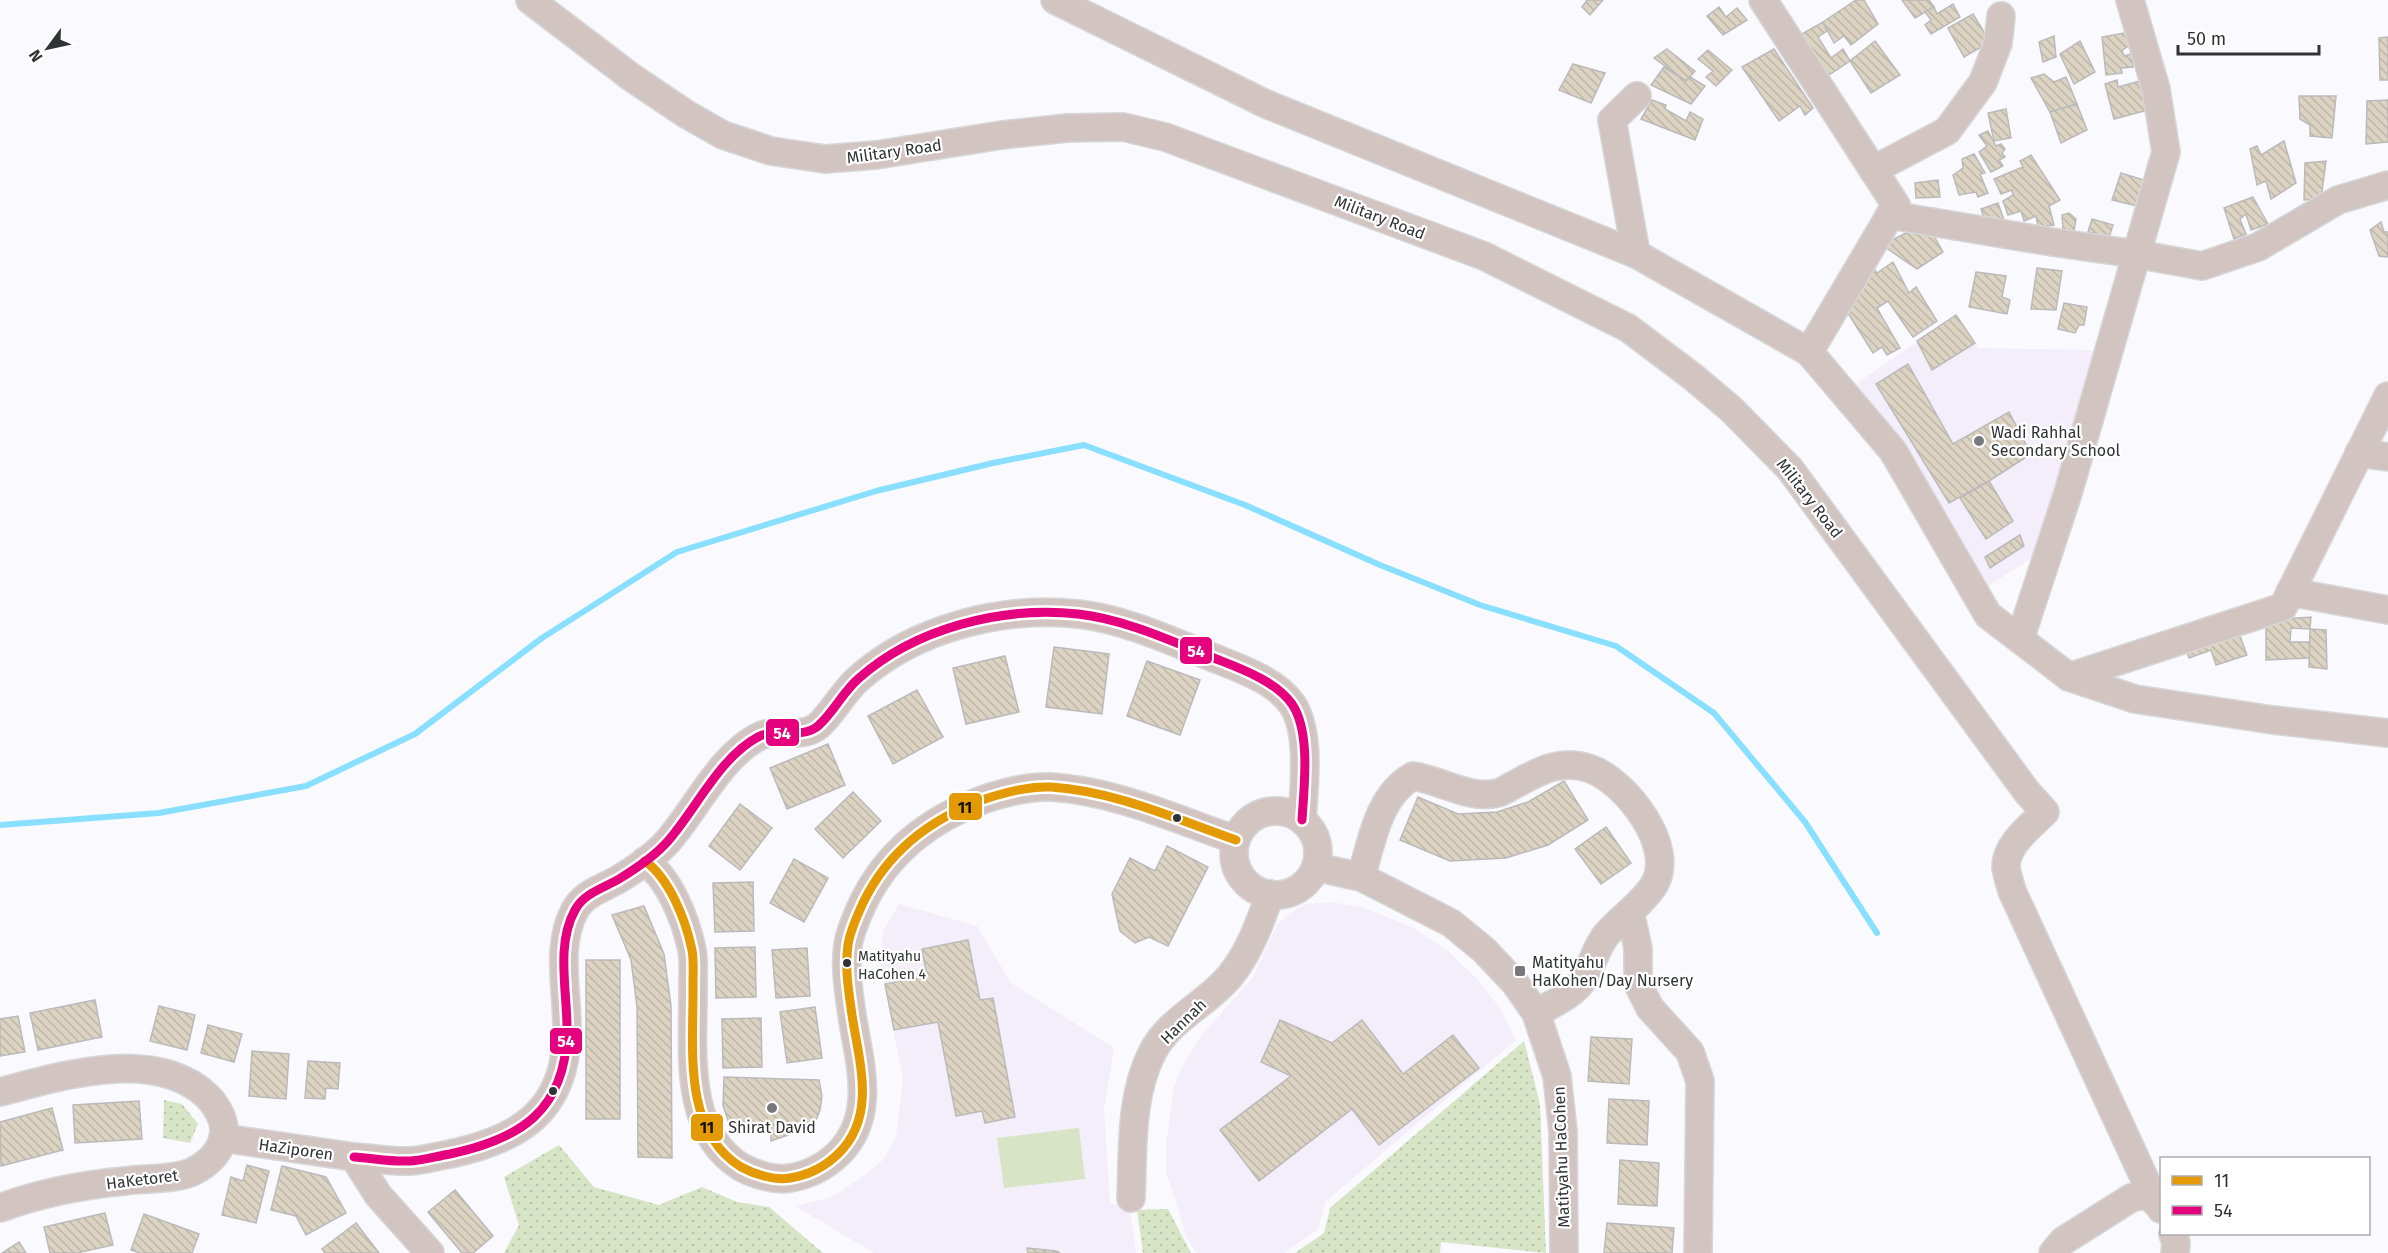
<svg xmlns="http://www.w3.org/2000/svg" width="2388" height="1253" viewBox="0 0 2388 1253" font-family="'Fira Sans',sans-serif">
<defs>
<pattern id="grass-dots" width="8" height="8" patternUnits="userSpaceOnUse" patternTransform="scale(1.5)"><rect width="8" height="8" fill="#d7e4c5"/><path d="M2 2h.1M6 6h.1" fill="none" stroke="#b9c4aa" stroke-width="1.8" stroke-linecap="round"/></pattern>
<pattern id="building-back-hatch" width="6" height="6" patternUnits="userSpaceOnUse" patternTransform="scale(1.5)"><rect width="6" height="6" fill="#ddd3c3"/><path d="M-1 5l2 2M0 0l6 6M5-1l2 2" fill="none" stroke="#beb6a8"/></pattern>
</defs>
<rect width="100%" height="100%" fill="#fafafe"/>
<!-- education -->
<g fill="#f3eef9">
<path d="M1956 315 1979 348 2091 350 2108 353 2035 556 1977 593 1849 389Z"/>
<path d="M1331 902 1361 907 1412 927 1449 952 1476 978 1500 1008 1516 1040 1326 1201 1318 1229 1284 1253H1197L1187 1238 1166 1171V1144L1174 1086 1184 1063 1202 1035 1253 977 1277 925 1290 913 1306 904Z"/>
<path d="M899 904 977 926 1011 983 1114 1048 1104 1109 1110 1203 1130 1209 1136 1253H874L795 1206 832 1197 861 1178 882 1161 896 1138 903 1078 880 964 883 931Z"/>
</g>
<!-- grass -->
<g fill="url(#grass-dots)">
<path d="M1524 1041 1540 1104 1546 1253 1441 1242 1440 1253H1295L1324 1233 1330 1208Z"/>
<path d="M164 1100 182 1104 198 1124 190 1143 163 1138Z"/>
<path d="M559 1145 594 1187 659 1205 702 1187 737 1202 769 1207 823 1253H504L519 1225 504 1177Z"/>
<path d="M1168 1209 1191 1253H1143L1137 1210Z"/>
</g>
<!-- garden -->
<path fill="#d7e4c5" d="M1079 1128 1085 1179 1004 1188 997 1138Z"/>
<g fill="none" stroke-linecap="round" stroke-linejoin="round">
<!-- stream -->
<path stroke="#88dfff" stroke-width="6" d="M0 825 159 813 306 786 415 734 542 638 677 552 876 491 993 463 1084 445 1245 505 1380 565 1480 605 1616 646 1714 713 1805 822 1877 933"/>
</g>
<!-- building -->
<g fill="url(#building-back-hatch)" stroke="#bbbaba" stroke-width="1.5">
<path d="M1587 0H1603L1590 15 1582 7Z"/>
<path d="M1856 0H1864L1878 24 1851 45 1844 36 1834 43 1823 22Z"/>
<path d="M1902 0H1929L1934 7 1915 18Z"/>
<path d="M1953 4 1960 17 1931 34 1925 25 1931 20 1925 12 1934 7 1937 14Z"/>
<path d="M1719 7 1726 17 1737 8 1747 20 1723 35 1707 16Z"/>
<path d="M1973 14 1990 42 1964 57 1948 28Z"/>
<path d="M1823 22 1827 31 1818 37 1831 58 1843 49 1850 61 1823 79 1800 35Z"/>
<path d="M2129 32 2132 44 2122 50 2124 56 2131 54 2133 67 2121 68 2122 73 2106 75 2102 37Z"/>
<path d="M2054 36 2056 57 2043 62 2039 42Z"/>
<path d="M2388 37V80H2380L2379 38Z"/>
<path d="M1875 41 1900 75 1871 93 1850 61Z"/>
<path d="M2080 41 2095 72 2074 84 2060 54Z"/>
<path d="M1667 49 1695 71 1686 81 1654 58Z"/>
<path d="M1774 49 1813 108 1805 115 1800 106 1779 121 1742 67Z"/>
<path d="M1708 50 1732 70 1716 86 1706 77 1713 71 1698 59Z"/>
<path d="M1573 64 1605 73 1591 103 1559 90Z"/>
<path d="M1664 67 1686 81 1690 77 1705 86 1691 104 1651 85Z"/>
<path d="M2044 74 2054 82 2066 77 2077 104 2050 112 2031 78Z"/>
<path d="M2117 80 2118 87 2140 81 2148 110 2114 119 2105 84Z"/>
<path d="M2299 96H2336L2332 138 2310 136V125L2300 119Z"/>
<path d="M1652 100 1666 105 1665 109 1686 121 1690 112 1703 119 1695 140 1641 119Z"/>
<path d="M2388 100V142L2366 144 2367 101Z"/>
<path d="M2077 104 2087 130 2061 143 2050 112Z"/>
<path d="M2006 109 2011 138 1994 141 1988 113Z"/>
<path d="M1988 131 1996 146 2001 144 2005 149 2002 153 2005 157 1999 160 2003 166 1991 172 1979 152 1987 146 1979 135Z"/>
<path d="M2284 141 2296 183 2271 199 2266 181 2257 185 2250 149 2257 146 2261 155Z"/>
<path d="M1974 154 1985 173 1980 174 1988 193 1978 197 1976 192 1959 195 1953 175 1963 168 1962 159Z"/>
<path d="M2031 155 2060 200 2049 206 2054 225 2038 227 2036 216 2024 221 2021 211 2008 215 2003 201 2013 195 2012 190 2001 194 1994 179 2023 167 2020 161Z"/>
<path d="M2326 161 2321 199 2304 200 2305 163Z"/>
<path d="M2121 173 2150 182 2142 207 2112 200Z"/>
<path d="M1938 180 1940 197 1916 198 1915 183Z"/>
<path d="M2253 197 2268 224 2251 230 2246 214 2240 219 2246 234 2234 239 2224 208Z"/>
<path d="M1998 203 2005 223 1987 227 1981 209Z"/>
<path d="M2069 213 2076 219 2074 231 2063 229 2062 215Z"/>
<path d="M2092 219 2113 225 2109 237 2088 232Z"/>
<path d="M2381 222 2384 232H2388V257L2379 256 2370 230Z"/>
<path d="M1929 227 1943 252 1917 269 1882 245 1912 230 1916 235Z"/>
<path d="M1893 262 1909 293 1916 287 1937 321 1913 337 1888 301 1877 308 1900 348 1887 355 1882 347 1873 353 1841 302 1872 266 1877 273Z"/>
<path d="M2037 268 2062 271 2056 310 2031 309Z"/>
<path d="M1976 272 2006 276 2002 297 2010 300 2007 314 1969 307Z"/>
<path d="M2064 303 2087 307 2084 325H2079L2075 333 2058 329Z"/>
<path d="M1956 315 1975 343 1932 370 1917 341Z"/>
<path d="M1908 364 1953 444 2009 412 2031 454 1989 481 1949 503 1876 384Z"/>
<path d="M1989 481 2013 521 1986 539 1960 498Z"/>
<path d="M2020 535 2024 546 1990 568 1985 557Z"/>
<path d="M2311 617 2310 629 2291 628 2290 642H2311L2310 658 2266 660V620Z"/>
<path d="M2237 628 2247 655 2216 665 2211 650 2189 658 2185 646Z"/>
<path d="M2310 629 2326 630 2327 669 2309 667Z"/>
<path d="M1054 647 1109 654 1102 714 1046 707Z"/>
<path d="M1005 656 1019 712 966 724 953 668Z"/>
<path d="M1147 661 1200 680 1180 735 1127 716Z"/>
<path d="M917 690 943 737 893 764 868 716Z"/>
<path d="M828 744 845 785 787 809 770 768Z"/>
<path d="M1564 781 1588 820 1548 845 1506 858 1450 861 1400 840 1418 797 1458 814 1497 812 1528 802Z"/>
<path d="M853 792 881 821 843 858 815 829Z"/>
<path d="M740 804 772 828 740 870 709 846Z"/>
<path d="M1606 827 1631 863 1601 884 1575 849Z"/>
<path d="M1167 846 1208 867 1168 946 1149 937 1135 943 1120 931 1112 894 1130 858 1155 871Z"/>
<path d="M794 859 828 878 804 922 770 903Z"/>
<path d="M753 882 754 931 715 932 713 883Z"/>
<path d="M644 906 664 954 671 1006 672 1158 638 1157 637 1007 631 960 612 915Z"/>
<path d="M968 940 980 1000 993 998 1015 1117 985 1123 982 1111 956 1116 938 1022 894 1030 885 984 927 976 922 949Z"/>
<path d="M755 947 756 997 716 998 715 948Z"/>
<path d="M807 948 810 996 776 998 772 950Z"/>
<rect x="586" y="960" width="34" height="159"/>
<path d="M95 1000 102 1037 38 1050 30 1013Z"/>
<path d="M159 1006 195 1015 187 1050 150 1041Z"/>
<path d="M815 1007 822 1058 787 1063 780 1012Z"/>
<path d="M18 1016 25 1052 0 1056V1019Z"/>
<path d="M761 1018 762 1067 723 1068 722 1019Z"/>
<path d="M1280 1020 1332 1043 1362 1020 1403 1074 1453 1035 1479 1068 1379 1145 1352 1109 1259 1181 1220 1130 1291 1076 1261 1062Z"/>
<path d="M208 1025 242 1034 234 1062 201 1053Z"/>
<path d="M1591 1037 1632 1039 1629 1084 1588 1081Z"/>
<path d="M252 1051 289 1054 286 1099 249 1096Z"/>
<path d="M308 1061 340 1063 338 1089 326 1088 325 1099 305 1098Z"/>
<path d="M724 1077 819 1080 822 1096 820 1110 816 1120 805 1129 771 1141V1125L730 1126 723 1106Z"/>
<path d="M1609 1099 1649 1101 1647 1145 1607 1143Z"/>
<path d="M139 1101 142 1139 75 1143 73 1105Z"/>
<path d="M52 1108 63 1150 1 1166 0 1122Z"/>
<path d="M1620 1160 1659 1163 1657 1206 1618 1204Z"/>
<path d="M247 1165 269 1171 256 1223 222 1215 231 1177 243 1181Z"/>
<path d="M282 1166 326 1177 346 1213 306 1235 296 1216 271 1210Z"/>
<path d="M455 1190 493 1236 473 1253H462L428 1212Z"/>
<path d="M105 1213 113 1245 77 1253H50L44 1227Z"/>
<path d="M144 1214 199 1234 192 1253H140L131 1250Z"/>
<path d="M356 1223 379 1253H325L322 1249Z"/>
<path d="M1607 1223 1674 1228 1672 1253H1604Z"/>
<path d="M19 1242 26 1253H2Z"/>
<path d="M1027 1248 1056 1251 1060 1253H1028Z"/>
</g>
<g fill="none" stroke-linecap="round" stroke-linejoin="round">
<defs>
<g id="minor">
<path d="M530 0 631 77 686 114 723 135 771 151 825 159 876 155 1002 135 1067 128 1123 127 1165 137 1484 256 1628 328 1693 377 1731 409 1790 469 2027 792 2045 812C2030 827 2006 844 2006 867 2007 875 2010 884 2012 891L2154 1199"/>
<path d="M1055 0 1266 104 1636 254 1809 352 1893 451 1988 615 2069 677 2283 607 2388 396"/>
<path d="M1763 0 1896 205 1809 352"/>
<path d="M1873 170 1947 131 1983 82 1998 43 2001 16"/>
<path d="M1890 215 2052 242 2136 254 2202 266 2258 247 2338 200 2388 185"/>
<path d="M1636 254 1612 120 1637 96"/>
<path d="M2359 453 2388 457"/>
<path d="M2290 592 2388 610"/>
<path d="M2020 639 2068 493 2166 152 2156 89 2130 0"/>
<path d="M2069 677 2135 699 2273 720 2388 733"/>
<circle cx="1276" cy="853" r="42"/>
<path d="M645 861C670 879 686 921 692 950 694 961 693 973 693 984 694 1045 681 1130 741 1167 754 1174 775 1181 790 1178 809 1175 825 1167 839 1153 879 1113 857 1056 851 1008 848 987 845 966 848 945 850 931 857 916 863 903 888 851 932 818 985 799 1006 792 1029 786 1051 787 1115 791 1176 819 1236 840"/>
<path d="M1316 867 1361 877 1451 923 1484 950 1515 983 1536 1013 1557 1076 1563 1132 1564 1253"/>
<path d="M1361 877C1372 841 1378 796 1413 776 1440 780 1470 800 1497 793 1503 792 1509 787 1514 785 1539 771 1561 758 1591 769 1626 782 1677 847 1654 885 1642 904 1621 918 1607 934 1593 950 1591 975 1575 989 1565 999 1548 1006 1536 1013"/>
<path d="M1630 912 1638 948V984L1650 1008 1690 1052 1700 1081 1698 1253"/>
<path d="M0 1092C61 1076 153 1047 206 1095 215 1103 224 1118 224 1130 224 1149 209 1164 192 1172 173 1180 146 1178 125 1181 82 1185 40 1193 0 1208"/>
<path d="M223 1138 354 1157 378 1195 430 1253"/>
<path d="M354 1157C372 1158 391 1162 409 1161 422 1161 437 1156 450 1154 520 1139 565 1111 567 1033 568 994 555 946 575 910 584 893 604 888 619 879 637 868 655 856 668 841 696 809 720 757 758 737 776 727 801 740 818 726 833 713 843 692 858 679 915 628 1002 606 1078 614 1123 619 1167 639 1209 656 1236 667 1274 679 1292 704 1311 732 1304 787 1302 820"/>
<path d="M1131 1198C1133 1151 1130 1096 1152 1053 1168 1020 1207 1004 1230 976 1249 953 1260 923 1270 894"/>
<path d="M2173 1234 2176 1243 2175 1253"/>
<path d="M2053 1253 2063 1241 2131 1198C2145 1193 2153 1197 2161 1209"/>
</g>
</defs>
<!-- minor casing -->
<use href="#minor" stroke="#d7d7d9" stroke-width="30"/>
<!-- minor -->
<use href="#minor" stroke="#d1c4c1" stroke-width="27"/>
<defs>
<path id="bus-1" d="M645 861C670 879 686 921 692 950 694 961 693 973 693 984 694 1045 681 1130 741 1167 754 1174 775 1181 790 1178 809 1175 825 1167 839 1153 879 1113 857 1056 851 1008 848 987 845 966 848 945 850 931 857 916 863 903 888 851 932 818 985 799 1006 792 1029 786 1051 787 1115 791 1176 819 1236 840"/>
<path id="bus-2" d="M354 1157C372 1158 391 1162 409 1161 422 1161 437 1156 450 1154 520 1139 565 1111 567 1033 568 994 555 946 575 910 584 893 604 888 619 879 637 868 655 856 668 841 696 809 720 757 758 737 776 727 801 740 818 726 833 713 843 692 858 679 915 628 1002 606 1078 614 1123 619 1167 639 1209 656 1236 667 1274 679 1292 704 1311 732 1304 787 1302 820"/>
</defs>
<!-- bus-1 casing -->
<use href="#bus-1" stroke="#fff" stroke-width="14"/>
<!-- bus-2 casing -->
<use href="#bus-2" stroke="#fff" stroke-width="14"/>
<!-- bus-1 -->
<use href="#bus-1" stroke="#e39a05" stroke-width="9"/>
<!-- bus-2 -->
<use href="#bus-2" stroke="#e5007d" stroke-width="9"/>
</g>
<!-- markers -->
<g fill="#77787b" stroke="#fff" stroke-width="2">
<circle cx="1979" cy="441" r="6"/>
<rect x="1514" y="965" width="12" height="12" rx="3"/>
<circle cx="772" cy="1108" r="6"/>
</g>
<g fill="#313235" stroke="#fff" stroke-width="2">
<circle cx="1177" cy="818" r="5"/>
<circle cx="847" cy="963" r="5"/>
<circle cx="553" cy="1091" r="5"/>
</g>
<g text-anchor="middle" stroke-width="4.5" stroke-linejoin="round" paint-order="stroke">
<!-- bus labels -->
<g font-size="14" fill="#313235" stroke="#fff" text-anchor="start">
<text x="858" y="961">Matityahu<tspan x="858" dy="18">HaCohen 4</tspan></text>
</g>
<!-- street labels -->
<g font-size="16" fill="#313235" stroke="#fff">
<text transform="translate(894 151) rotate(-8)" y="6">Military Road</text>
<text transform="translate(1380 217) rotate(21)" y="6">Military Road</text>
<text transform="translate(1810 498) rotate(52)" y="6">Military Road</text>
<text transform="translate(1183 1021) rotate(-44)" y="6">Hannah</text>
<text transform="translate(296 1149) rotate(8)" y="6">HaZiporen</text>
<text transform="translate(1561 1157) rotate(-92)" y="6">Matityahu HaCohen</text>
<text transform="translate(142 1179) rotate(-7)" y="6">HaKetoret</text>
</g>
<!-- poi labels -->
<g font-size="16" fill="#313235" stroke="#fff" text-anchor="start">
<text x="1991" y="438">Wadi Rahhal<tspan x="1991" dy="18">Secondary School</tspan></text>
<text x="1532" y="968">Matityahu<tspan x="1532" dy="18">HaKohen/Day Nursery</tspan></text>
<text x="772" y="1133" text-anchor="middle">Shirat David</text>
</g>
</g>
<g stroke="#fff" stroke-width="2">
<rect x="1179" y="636" width="34" height="29" rx="6" fill="#e5007d"/>
<rect x="765" y="718" width="35" height="29" rx="6" fill="#e5007d"/>
<rect x="948" y="792" width="35" height="29" rx="6" fill="#e39a05"/>
<rect x="549" y="1027" width="34" height="28" rx="6" fill="#e5007d"/>
<rect x="690" y="1113" width="34" height="29" rx="6" fill="#e39a05"/>
</g>
<g font-size="16" text-anchor="middle" font-weight="bold" fill="#fff">
<text x="1196" y="657">54</text>
<text x="782" y="739">54</text>
<text x="566" y="1047">54</text>
</g>
<g font-size="16" text-anchor="middle" font-weight="bold" fill="#111">
<text x="965" y="813">11</text>
<text x="707" y="1133">11</text>
</g>
<!-- legend -->
<rect x="2160" y="1157" width="210" height="78" fill="#ffffff" stroke="#adadae" stroke-width="1.5"/>
<rect x="2172" y="1176" width="30" height="9" fill="#e39a05" stroke="#adadae" stroke-width="1.5"/>
<text x="2214" y="1187" font-size="18" fill="#313235">11</text>
<rect x="2172" y="1206" width="30" height="9" fill="#e5007d" stroke="#adadae" stroke-width="1.5"/>
<text x="2214" y="1217" font-size="18" fill="#313235">54</text>
<!-- north arrow -->
<g transform="translate(48 48) rotate(237)" stroke="#ffffff" stroke-width="4.5" paint-order="stroke">
<path d="M0-4.5L10 22L0 15L-10 22Z" fill="#313235"/>
<text y="-9" font-size="16" font-weight="bold" text-anchor="middle" fill="#313235">N</text>
</g>
<!-- scale -->
<path d="M2178 45v9h141v-9" fill="none" stroke="#313235" stroke-width="3"/>
<text x="2187" y="45" font-size="18" fill="#313235" stroke="#ffffff" stroke-width="4.5" paint-order="stroke">50 m</text>
</svg>
